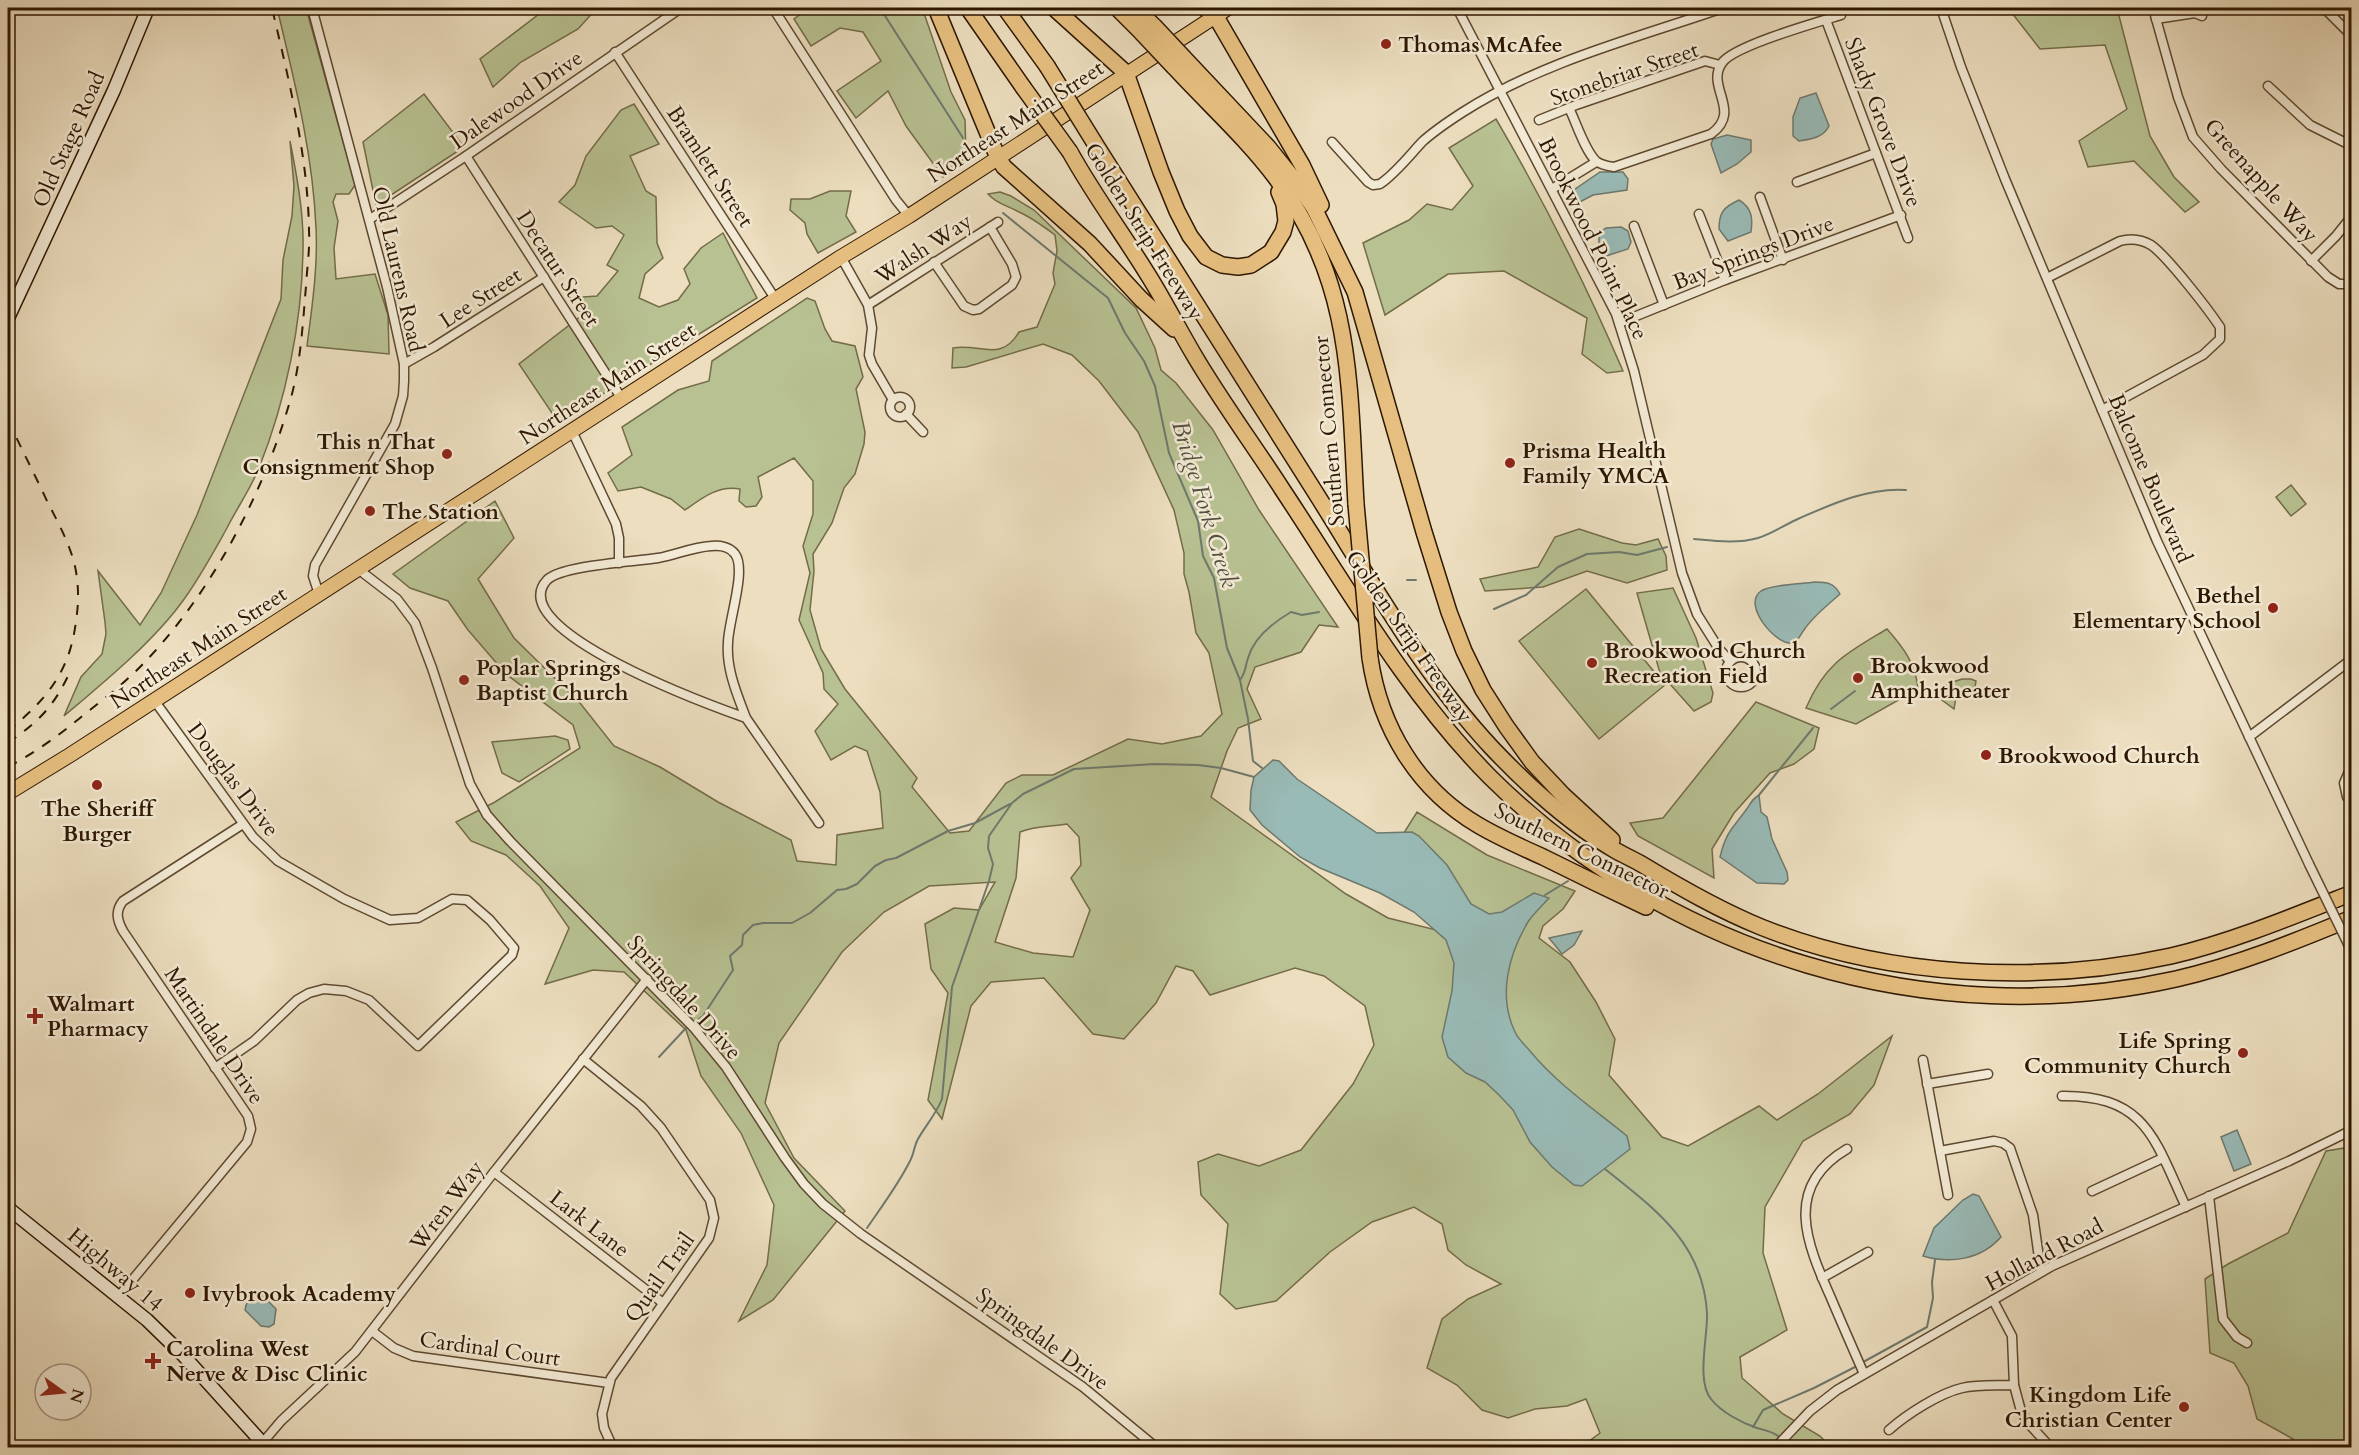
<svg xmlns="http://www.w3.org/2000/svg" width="2359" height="1455" viewBox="0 0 2359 1455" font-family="Cardo,serif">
<rect width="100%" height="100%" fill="#ecdebf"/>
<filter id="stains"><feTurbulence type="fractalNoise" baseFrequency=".00333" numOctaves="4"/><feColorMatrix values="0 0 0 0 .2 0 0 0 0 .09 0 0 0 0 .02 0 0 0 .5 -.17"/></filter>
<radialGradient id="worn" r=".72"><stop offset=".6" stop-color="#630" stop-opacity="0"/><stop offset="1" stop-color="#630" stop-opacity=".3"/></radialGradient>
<!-- green -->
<g fill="#b8c192" stroke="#736c49" stroke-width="1.5" fill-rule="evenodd">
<path d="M277 8H306L355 185 349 194H336L333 202 338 221 334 248 336 279 375 274 388 315 389 354 307 346C312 307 318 267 316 228 313 153 294 79 277 8Z"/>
<path d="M547 8H597L578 29 521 62 493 87 480 59Z"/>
<path d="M809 8H920L925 16 951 92 965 120 966 155 958 168 943 177 906 126 888 91 856 118 837 91 881 61 863 32 840 28 811 46 794 19Z"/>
<path d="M2008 8H2117L2150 136 2174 177 2199 202 2185 212 2134 161 2088 167 2079 141 2127 109 2105 45 2040 49Z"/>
<path d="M424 94 464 147 376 205 363 142Z"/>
<path d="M634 104 659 144 630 156 646 191 656 197 657 243 663 258 645 274 639 298 659 307 678 300 690 284 684 269 701 248 723 233 757 298 558 422 519 364 581 316 570 298 597 296 618 271 607 265 624 235 612 226 596 228 559 202 575 185 586 156 621 110Z"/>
<path d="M1496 119C1544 201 1586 285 1623 371L1607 373 1582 354 1587 318 1504 271 1448 274 1385 315 1363 243 1409 220 1427 204 1452 210 1473 186 1449 148Z"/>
<path d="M290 141C297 177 304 213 303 250 302 323 286 400 259 468 251 488 237 508 227 528 213 553 199 579 182 602 152 643 103 683 64 716L81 677 102 654 106 634 105 622 98 571 140 625 161 593 197 515 281 299 283 260 292 216 294 186Z"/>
<path d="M830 191H851L846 216 856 232 818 253 807 234 805 223 790 210 791 199H810Z"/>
<path d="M1000 192 1011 196 1034 210 1136 308 1155 348 1161 370 1176 383 1213 430 1259 510 1338 627 1319 625 1301 652 1255 667 1247 689 1261 719 1238 728 1227 751 1211 797 1346 894 1388 918 1440 931 1397 844 1417 812 1487 855 1575 891 1563 909 1543 926 1539 938 1570 962 1596 1002 1615 1039 1609 1075 1662 1137 1688 1146 1759 1106 1777 1120 1818 1094 1892 1036 1874 1085 1850 1114 1803 1141 1765 1207 1763 1253 1787 1330 1740 1357 1742 1378 1783 1414 1820 1436 1831 1447H1581L1600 1433 1586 1399 1567 1406 1535 1409 1508 1418 1482 1410 1457 1385 1427 1368 1442 1319 1468 1299 1501 1284 1466 1265 1448 1250 1442 1224 1414 1207 1372 1222 1330 1252 1276 1301 1236 1309 1220 1294 1228 1224 1201 1195 1198 1162 1218 1154 1259 1166 1301 1150 1353 1084 1374 1045 1365 1006 1324 976 1295 968 1210 995 1193 971 1176 966 1156 1003 1124 1039 1093 1034 1044 978 991 982 971 1006 942 1119 928 1100 948 993 931 969 925 924 954 908 979 910 995 882 929 886 884 912 842 952 779 1043 765 1103 794 1158 845 1211 773 1300 739 1321 767 1265 774 1205 741 1133 701 1076 686 1030 624 972 593 970 545 984 569 928 540 886 506 855 471 841 456 822 495 802 580 748 573 725 506 674 468 630 448 601 410 588 393 574 495 501 514 538 478 579 514 638 580 703 614 746 660 767 718 802 791 840 797 861 836 865 837 835 883 828 880 792 867 751 855 746 831 760 815 731 838 704 824 689 823 673 799 620 810 573 803 546 813 514V481L794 458 758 477 762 497 756 506 746 507 739 501 740 489C718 485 702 498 685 510L671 499 641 487 618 491 608 473 632 455 622 427 678 390 709 381 712 361 807 298 815 301 825 329 832 341 855 346 863 377 856 389 865 432 864 444 855 474 844 488 832 523 813 554 814 571 810 610 821 649 845 689 917 778 912 787 950 833 969 831 1006 783 1022 775H1053L1128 739 1162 744 1201 736 1222 714 1209 653 1196 633 1189 592 1184 574V553L1174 510 1138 432 1099 381 1072 355 1043 344 966 367 952 368 953 348C980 343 1001 363 1019 332L1037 327 1055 284 1053 273 1057 251 1055 235C1043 226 1031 217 1017 211 1006 205 997 204 988 194ZM1067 824 1079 837 1081 865 1071 878 1090 910 1073 957 1033 953 995 942 1016 878 1020 832C1037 825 1049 827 1067 824Z"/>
<path d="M2291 485 2306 504 2291 516 2276 497Z"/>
<path d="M1579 529 1622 543 1636 545 1658 539 1666 556 1667 570 1627 583 1587 571 1543 587 1485 591 1480 579 1538 567 1555 537Z"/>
<path d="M1673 588 1696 638 1713 693 1711 702 1694 711 1660 673 1637 593Z"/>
<path d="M1586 589 1665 685 1599 739 1519 641Z"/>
<path d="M1887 629C1903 647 1916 664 1918 689L1856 724 1806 708C1825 663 1847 653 1887 629Z"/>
<path d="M1962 679H1971L1976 681 1975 687 1971 693 1957 691 1954 709 1942 700V691L1947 684Z"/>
<path d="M1756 702 1819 728 1814 749 1794 764 1770 773 1734 813 1712 849 1714 878 1638 836 1630 823 1663 818Z"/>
<path d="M555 736 568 740 570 749 519 782 502 773 492 742Z"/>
<path d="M2351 1147V1447H2286L2293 1439 2257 1419 2248 1386 2234 1363 2210 1353 2205 1279 2228 1264 2288 1233 2326 1151Z"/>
</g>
<!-- water -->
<g fill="#99bbb7" stroke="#6e796e" stroke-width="1.5">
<path d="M1816 93 1829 126C1823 138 1811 139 1799 141L1793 136V117L1800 98Z"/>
<path d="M1727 135 1751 140V152L1737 164 1721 173 1711 144 1713 139Z"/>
<path d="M1600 172H1623L1628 179 1627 190 1593 195 1576 204 1571 197V192Z"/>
<path d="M1739 200C1752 208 1753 218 1751 232L1728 241 1719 229C1719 212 1724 207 1739 200Z"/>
<path d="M1621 227 1628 231 1631 242 1628 249 1606 256 1599 244V233L1606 228Z"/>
<path d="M1815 582C1827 582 1834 583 1840 594 1828 605 1813 616 1804 630 1800 635 1799 641 1792 643 1777 646 1741 605 1761 591 1772 584 1802 584 1815 582Z"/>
<path d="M1273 760 1279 761 1297 779 1377 833 1412 832 1419 836 1447 865 1471 904 1489 914 1502 912 1534 893 1549 898C1542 906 1533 914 1528 922 1508 955 1498 997 1515 1032 1518 1039 1525 1045 1530 1051 1557 1084 1594 1109 1627 1136L1630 1149 1582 1186 1574 1185 1552 1167 1530 1142 1513 1110 1499 1095 1485 1082 1466 1073 1448 1057 1442 1037 1452 991 1454 963 1446 940 1414 912 1380 893 1320 868 1300 857 1262 825 1250 810 1251 790 1254 777Z"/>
<path d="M1759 795 1761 812 1767 817 1772 839 1787 872 1788 880 1784 884 1757 883 1720 857C1726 832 1732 829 1746 810 1751 803 1751 800 1759 795Z"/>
<path d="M1582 931 1574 945 1562 954 1549 938Z"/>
<path d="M2237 1130 2251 1164 2234 1171 2221 1137Z"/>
<path d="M1973 1194 1979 1196 2001 1237C1981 1260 1950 1264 1923 1256L1934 1228 1963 1200Z"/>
<path d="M259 1292 276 1309 274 1324 269 1327 261 1326 245 1310C246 1301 251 1296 259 1292Z"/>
</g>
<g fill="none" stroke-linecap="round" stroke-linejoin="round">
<!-- stream -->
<g stroke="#6e796e" stroke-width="2">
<path d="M880 8 963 138"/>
<path d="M1003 213 1108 298 1125 333 1144 361 1155 386 1169 453 1198 521 1203 556 1214 578 1227 648 1240 680 1248 719 1253 761 1262 768"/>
<path d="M1694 539C1715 541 1737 544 1758 538 1772 534 1786 524 1800 518 1832 504 1870 487 1906 490"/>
<path d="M1407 580H1416"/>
<path d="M1494 609 1526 595 1558 567 1587 554 1619 552 1637 555 1667 547"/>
<path d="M1240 680C1246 672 1245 667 1248 658 1254 637 1274 622 1291 612L1302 615 1319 612"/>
<path d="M1831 709 1855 691"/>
<path d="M1759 795 1813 728"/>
<path d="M1545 895 1568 881"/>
<path d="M695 1022 703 1016 733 970 730 956 742 945 743 935 753 925 763 923H792L810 913 837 890 846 889 857 884 875 866 886 860 896 858 948 831 975 823 1010 804"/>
<path d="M659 1057 686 1028"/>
<path d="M1605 1169C1655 1209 1703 1243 1707 1313 1708 1336 1696 1381 1711 1399 1721 1412 1742 1423 1757 1428 1764 1430 1771 1431 1778 1436"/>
<path d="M867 1228C882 1206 898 1185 910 1161 914 1154 914 1146 918 1139 926 1125 936 1114 942 1099L952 987 989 881 993 864 988 848 989 836 1012 803 1023 794 1074 769 1155 764 1198 765 1221 768 1254 777"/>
<path d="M1865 1361 1927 1327 1933 1298 1932 1282 1935 1260"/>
<path d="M1753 1427 1763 1410 1814 1388 1855 1367"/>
<path d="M1787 1444 1790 1448"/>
</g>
<defs>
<g id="street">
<path d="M312 8 387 287 404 364V381L403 396 395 424 315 565 313 576 319 594"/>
<path d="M773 8 896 200 909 216"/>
<path d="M1457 8 1616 314 1634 371 1682 573 1697 614 1719 649 1730 661"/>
<path d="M1941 8 1961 67 2005 179 2157 541 2309 864"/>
<path d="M2153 8 2178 97 2193 137 2221 169 2328 277 2339 284H2350"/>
<path d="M2324 8 2352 36"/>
<path d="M2156 19 2195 13 2202 16"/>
<path d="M1826 20 1908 238"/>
<path d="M615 52 776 300"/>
<path d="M2268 86 2310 125 2352 146"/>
<path d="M1569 108C1576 122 1585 151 1596 161 1601 165 1607 166 1614 167L1711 134C1743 111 1705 87 1722 63 1733 46 1818 22 1841 15"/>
<path d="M1539 120 1576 105 1705 61 1720 65"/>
<path d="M1332 142 1368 182 1373 185 1380 184C1396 173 1409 156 1422 142 1434 131 1449 121 1463 112 1541 62 1636 38 1723 8"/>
<path d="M466 156 622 399"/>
<path d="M1797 182 1876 153"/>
<path d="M1552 189 1596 162"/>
<path d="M1760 197 1783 260"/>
<path d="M1699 214 1725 280"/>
<path d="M370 219 466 156 681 8"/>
<path d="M1634 226 1664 305"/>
<path d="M841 257 868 305 872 328 869 355 872 364 893 400"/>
<path d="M2311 261 2336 236 2352 216"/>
<path d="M934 262 964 306 973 310 979 309 1012 285 1016 277 1012 264 990 227"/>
<path d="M2047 278 2120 241C2131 238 2141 239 2151 245 2167 256 2208 309 2220 327V339L2203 355 2102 410"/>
<path d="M868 305 998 222"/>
<path d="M1619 323 1725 280 1901 215"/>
<path d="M404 364 434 347 544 277"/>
<circle cx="900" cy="407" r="10"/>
<path d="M906 414 923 432"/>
<path d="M572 431 616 524 619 538V563"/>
<path d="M358 569 397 599 415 623 432 668 470 784 487 815 510 841 694 1028 726 1067 785 1158 804 1184 823 1204 861 1234 1083 1387 1157 1448"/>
<circle cx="1741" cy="672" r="15"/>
<path d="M154 700 253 837 278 861 344 899 390 920 418 918 452 899 467 900 490 920 514 948 512 955 418 1046 369 1000 346 991 324 989 309 993 297 1000 254 1041 215 1068"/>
<path d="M746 718C715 707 501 630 547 580 562 565 634 562 658 558 675 555 693 547 711 546 720 545 730 547 735 554 747 570 728 622 728 643 726 669 737 694 746 718L819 823"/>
<path d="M2249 737 2352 659"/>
<path d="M2347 797 2344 783 2352 765"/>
<path d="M583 1059 641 1106 661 1128 710 1200 714 1218 709 1238 611 1378 602 1414 604 1428 613 1448"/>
<path d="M1923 1060 1948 1195"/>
<path d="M1927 1084 1988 1074"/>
<path d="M2062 1096C2147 1095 2155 1141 2186 1207"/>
<path d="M1847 1149C1782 1187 1807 1244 1831 1298 1842 1324 1853 1349 1864 1374"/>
<path d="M1940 1151 1994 1141 2003 1143 2010 1148 2033 1215 2041 1272"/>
<path d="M494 1172 663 1303"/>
<path d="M2092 1191 2163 1158"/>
<path d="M2209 1196 2223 1319 2237 1337 2247 1343"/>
<path d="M1822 1278 1868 1252"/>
<path d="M119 1296 247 1142 251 1129 248 1116 123 931C117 920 115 911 123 901L243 824"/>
<path d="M1993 1300 2012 1336 2014 1385 2021 1411 2029 1424 2051 1448"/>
<path d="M372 1331 394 1348 413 1356 609 1383"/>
<path d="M1889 1430C1907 1414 1940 1393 1962 1388 1979 1384 1997 1386 2014 1385"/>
<path d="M258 1448 281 1421 355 1352 494 1172 647 979"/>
<path d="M1775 1448 1810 1411 1837 1390 2052 1266 2289 1161 2352 1130"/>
</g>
<g id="secondary">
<path d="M8 318 114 90 148 8"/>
<path d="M8 1208 147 1320 182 1354 267 1448"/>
</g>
<path id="primary" d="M8 793 70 755 841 257 909 216 1228 8"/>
<g id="highway">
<path d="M936 8 998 158 1004 167 1090 244 1141 299 1174 329"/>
<path d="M968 8 1023 87"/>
<path d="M1005 8 1047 66"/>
<path d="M1054 8 1126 73 1161 172 1177 211 1190 236 1206 257 1222 265 1238 267 1251 265 1271 252 1283 232 1286 221 1284 204 1279 192"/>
<path d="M1117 8 1142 33"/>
<path d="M1136 8 1154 26"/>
<path d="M1205 8 1215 15 1302 165 1321 205"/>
<path d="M1184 58 1268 147 1296 182 1314 208 1355 292 1424 532 1449 612 1464 651 1483 690 1506 726 1532 762 1563 795 1612 840"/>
<path d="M1174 67C1208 104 1246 138 1276 178 1353 282 1349 382 1356 504"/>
<path d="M1094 142C1168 260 1243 377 1317 495 1371 581 1422 673 1492 748 1527 785 1569 823 1613 849 1623 855 1633 859 1643 865 1681 888 1719 910 1761 927 1886 977 2039 985 2171 956 2231 942 2294 916 2352 893"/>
<path d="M1070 152C1096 199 1129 242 1156 288 1169 310 1181 333 1194 355 1221 401 1253 444 1282 489 1347 587 1407 693 1490 777 1668 954 1930 1034 2176 979 2237 965 2294 942 2352 918"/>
<path d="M1370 658C1380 727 1417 789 1478 825 1498 837 1521 847 1543 857 1577 874 1612 891 1646 907"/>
</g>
</defs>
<!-- street casing -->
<use href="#street" stroke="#5e4930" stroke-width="11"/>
<!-- secondary casing -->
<use href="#secondary" stroke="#2e1700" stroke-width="15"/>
<!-- primary casing -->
<use href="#primary" stroke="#2e1700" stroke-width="16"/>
<!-- highway casing -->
<use href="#highway" stroke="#2e1700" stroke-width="18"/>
<!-- street -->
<use href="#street" stroke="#f3ead5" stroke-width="8"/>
<!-- secondary -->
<use href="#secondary" stroke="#f3ead5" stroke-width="12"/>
<!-- primary -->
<use href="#primary" stroke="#e6bf80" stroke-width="14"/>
<!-- highway -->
<use href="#highway" stroke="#e6bf80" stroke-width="15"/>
<!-- rail -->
<g stroke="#2e1700" stroke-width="2" stroke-dasharray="10 10" stroke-linecap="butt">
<path d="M8 420C21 448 35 475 48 503 58 522 68 541 74 562 79 582 79 602 76 621 70 672 46 700 8 731"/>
<path d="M8 743C39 721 53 708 70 672"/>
<path d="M8 767C36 752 61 734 86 713 104 699 122 685 138 669 210 597 265 492 292 394 301 359 303 321 306 286 307 268 310 249 309 231 308 156 289 81 272 8"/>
</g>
<defs>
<path id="street-bridge" d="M2309 864 2352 952"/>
<g id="highway-bridge">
<path d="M1154 26 1184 58"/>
<path d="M1142 33 1174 67"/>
<path d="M1047 66 1094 142"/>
<path d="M1023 87 1070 152"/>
<path d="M1356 504 1370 658"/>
</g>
</defs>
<!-- street-bridge casing -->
<use href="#street-bridge" stroke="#5e4930" stroke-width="11" stroke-linecap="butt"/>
<!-- highway-bridge casing -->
<use href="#highway-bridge" stroke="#2e1700" stroke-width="18" stroke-linecap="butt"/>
<!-- street-bridge -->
<use href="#street-bridge" stroke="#f3ead5" stroke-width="8"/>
<!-- highway-bridge -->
<use href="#highway-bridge" stroke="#e6bf80" stroke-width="15"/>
</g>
<!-- markers -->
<g fill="#8f2418" stroke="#f3ead5" stroke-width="2">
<circle cx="1386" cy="44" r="6"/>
<circle cx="447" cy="454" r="6"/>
<circle cx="1510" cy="463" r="6"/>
<circle cx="370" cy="511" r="6"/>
<circle cx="2273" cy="608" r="6"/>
<circle cx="1592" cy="663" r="6"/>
<circle cx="1858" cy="678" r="6"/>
<circle cx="464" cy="680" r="6"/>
<circle cx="1986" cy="755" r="6"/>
<circle cx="97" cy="785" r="6"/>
<path d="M32 1007h6v6h6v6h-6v6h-6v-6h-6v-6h6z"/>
<circle cx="2243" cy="1053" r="6"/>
<circle cx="190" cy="1293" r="6"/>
<path d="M150 1352h6v6h6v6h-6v6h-6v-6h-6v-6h6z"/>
<circle cx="2184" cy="1407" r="6"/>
</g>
<g text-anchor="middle" stroke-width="5" stroke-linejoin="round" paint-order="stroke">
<!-- poi labels -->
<g font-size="22" font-weight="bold" fill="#2e1700" stroke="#f3ead5" text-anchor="start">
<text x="1398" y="52">Thomas McAfee</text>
<text x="435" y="449" text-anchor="end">This n That<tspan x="435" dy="25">Consignment Shop</tspan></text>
<text x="1522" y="458">Prisma Health<tspan x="1522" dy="25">Family YMCA</tspan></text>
<text x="382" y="519">The Station</text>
<text x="2261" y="603" text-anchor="end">Bethel<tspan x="2261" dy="25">Elementary School</tspan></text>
<text x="1604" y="658">Brookwood Church<tspan x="1604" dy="25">Recreation Field</tspan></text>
<text x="1870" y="673">Brookwood<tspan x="1870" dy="25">Amphitheater</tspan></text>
<text x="476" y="675">Poplar Springs<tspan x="476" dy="25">Baptist Church</tspan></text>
<text x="1998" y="763">Brookwood Church</text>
<text x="97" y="816" text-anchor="middle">The Sheriff<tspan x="97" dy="25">Burger</tspan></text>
<text x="47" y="1011">Walmart<tspan x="47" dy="25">Pharmacy</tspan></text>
<text x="2231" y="1048" text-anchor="end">Life Spring<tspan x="2231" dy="25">Community Church</tspan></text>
<text x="202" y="1301">Ivybrook Academy</text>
<text x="166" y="1356">Carolina West<tspan x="166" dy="25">Nerve &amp; Disc Clinic</tspan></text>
<text x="2172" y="1402" text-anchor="end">Kingdom Life<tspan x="2172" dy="25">Christian Center</tspan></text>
</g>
<!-- street labels -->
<g font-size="22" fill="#2e1700" stroke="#f3ead5">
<text transform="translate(1624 73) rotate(-19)" y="8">Stonebriar Street</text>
<text transform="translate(516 99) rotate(-35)" y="8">Dalewood Drive</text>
<text transform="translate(1015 121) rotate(-33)" y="8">Northeast Main Street</text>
<text transform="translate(1884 122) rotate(69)" y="8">Shady Grove Drive</text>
<text transform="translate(68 139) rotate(-66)" y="8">Old Stage Road</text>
<text transform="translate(711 166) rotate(57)" y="8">Bramlett Street</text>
<text transform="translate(2262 180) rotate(48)" y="8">Greenapple Way</text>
<text transform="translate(1145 231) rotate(58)" y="8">Golden Strip Freeway</text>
<text transform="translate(1594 238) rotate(64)" y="8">Brookwood Point Place</text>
<text transform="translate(923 248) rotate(-33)" y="8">Walsh Way</text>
<text transform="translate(1753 252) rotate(-21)" y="8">Bay Springs Drive</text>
<text transform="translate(559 268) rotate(57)" y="8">Decatur Street</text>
<text transform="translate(399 269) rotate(77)" y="8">Old Laurens Road</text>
<text transform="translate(480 297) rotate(-33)" y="8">Lee Street</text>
<text transform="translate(607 383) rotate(-33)" y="8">Northeast Main Street</text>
<text transform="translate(1328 431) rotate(-95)" y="8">Southern Connector</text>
<text transform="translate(2151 478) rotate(67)" y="8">Balcome Boulevard</text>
<text transform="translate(1410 636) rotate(55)" y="8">Golden Strip Freeway</text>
<text transform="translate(198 647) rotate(-33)" y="8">Northeast Main Street</text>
<text transform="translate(234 779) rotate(53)" y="8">Douglas Drive</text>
<text transform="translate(1582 850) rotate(26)" y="8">Southern Connector</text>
<text transform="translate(685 997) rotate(48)" y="8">Springdale Drive</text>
<text transform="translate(215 1035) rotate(56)" y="8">Martindale Drive</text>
<text transform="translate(446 1205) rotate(-53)" y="8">Wren Way</text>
<text transform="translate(590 1223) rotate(38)" y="8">Lark Lane</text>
<text transform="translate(2044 1254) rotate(-28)" y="8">Holland Road</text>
<text transform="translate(116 1269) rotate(40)" y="8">Highway 14</text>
<text transform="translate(659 1277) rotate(-55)" y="8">Quail Trail</text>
<text transform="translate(1043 1338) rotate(36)" y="8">Springdale Drive</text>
<text transform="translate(490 1348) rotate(8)" y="8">Cardinal Court</text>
</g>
<!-- water labels -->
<g font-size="24" font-style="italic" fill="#535040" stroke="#f3ead5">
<text transform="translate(1205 504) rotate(73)" y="8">Bridge Fork Creek</text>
</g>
</g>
<!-- margin -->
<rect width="2359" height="1455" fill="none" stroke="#ecdebf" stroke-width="30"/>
<rect x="9" y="9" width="2341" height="1437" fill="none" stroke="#2e1700" stroke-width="3"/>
<rect x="15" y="15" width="2329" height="1425" fill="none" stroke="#2e1700" stroke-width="1.5"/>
<!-- north arrow -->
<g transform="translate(63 1392) rotate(105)"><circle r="28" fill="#f3ead5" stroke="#a49680" stroke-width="1.5"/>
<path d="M0-4.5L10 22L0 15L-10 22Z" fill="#8f2418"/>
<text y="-9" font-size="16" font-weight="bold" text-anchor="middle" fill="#2e1700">N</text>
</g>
<rect width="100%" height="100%" filter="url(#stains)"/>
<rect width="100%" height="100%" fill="url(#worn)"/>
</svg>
